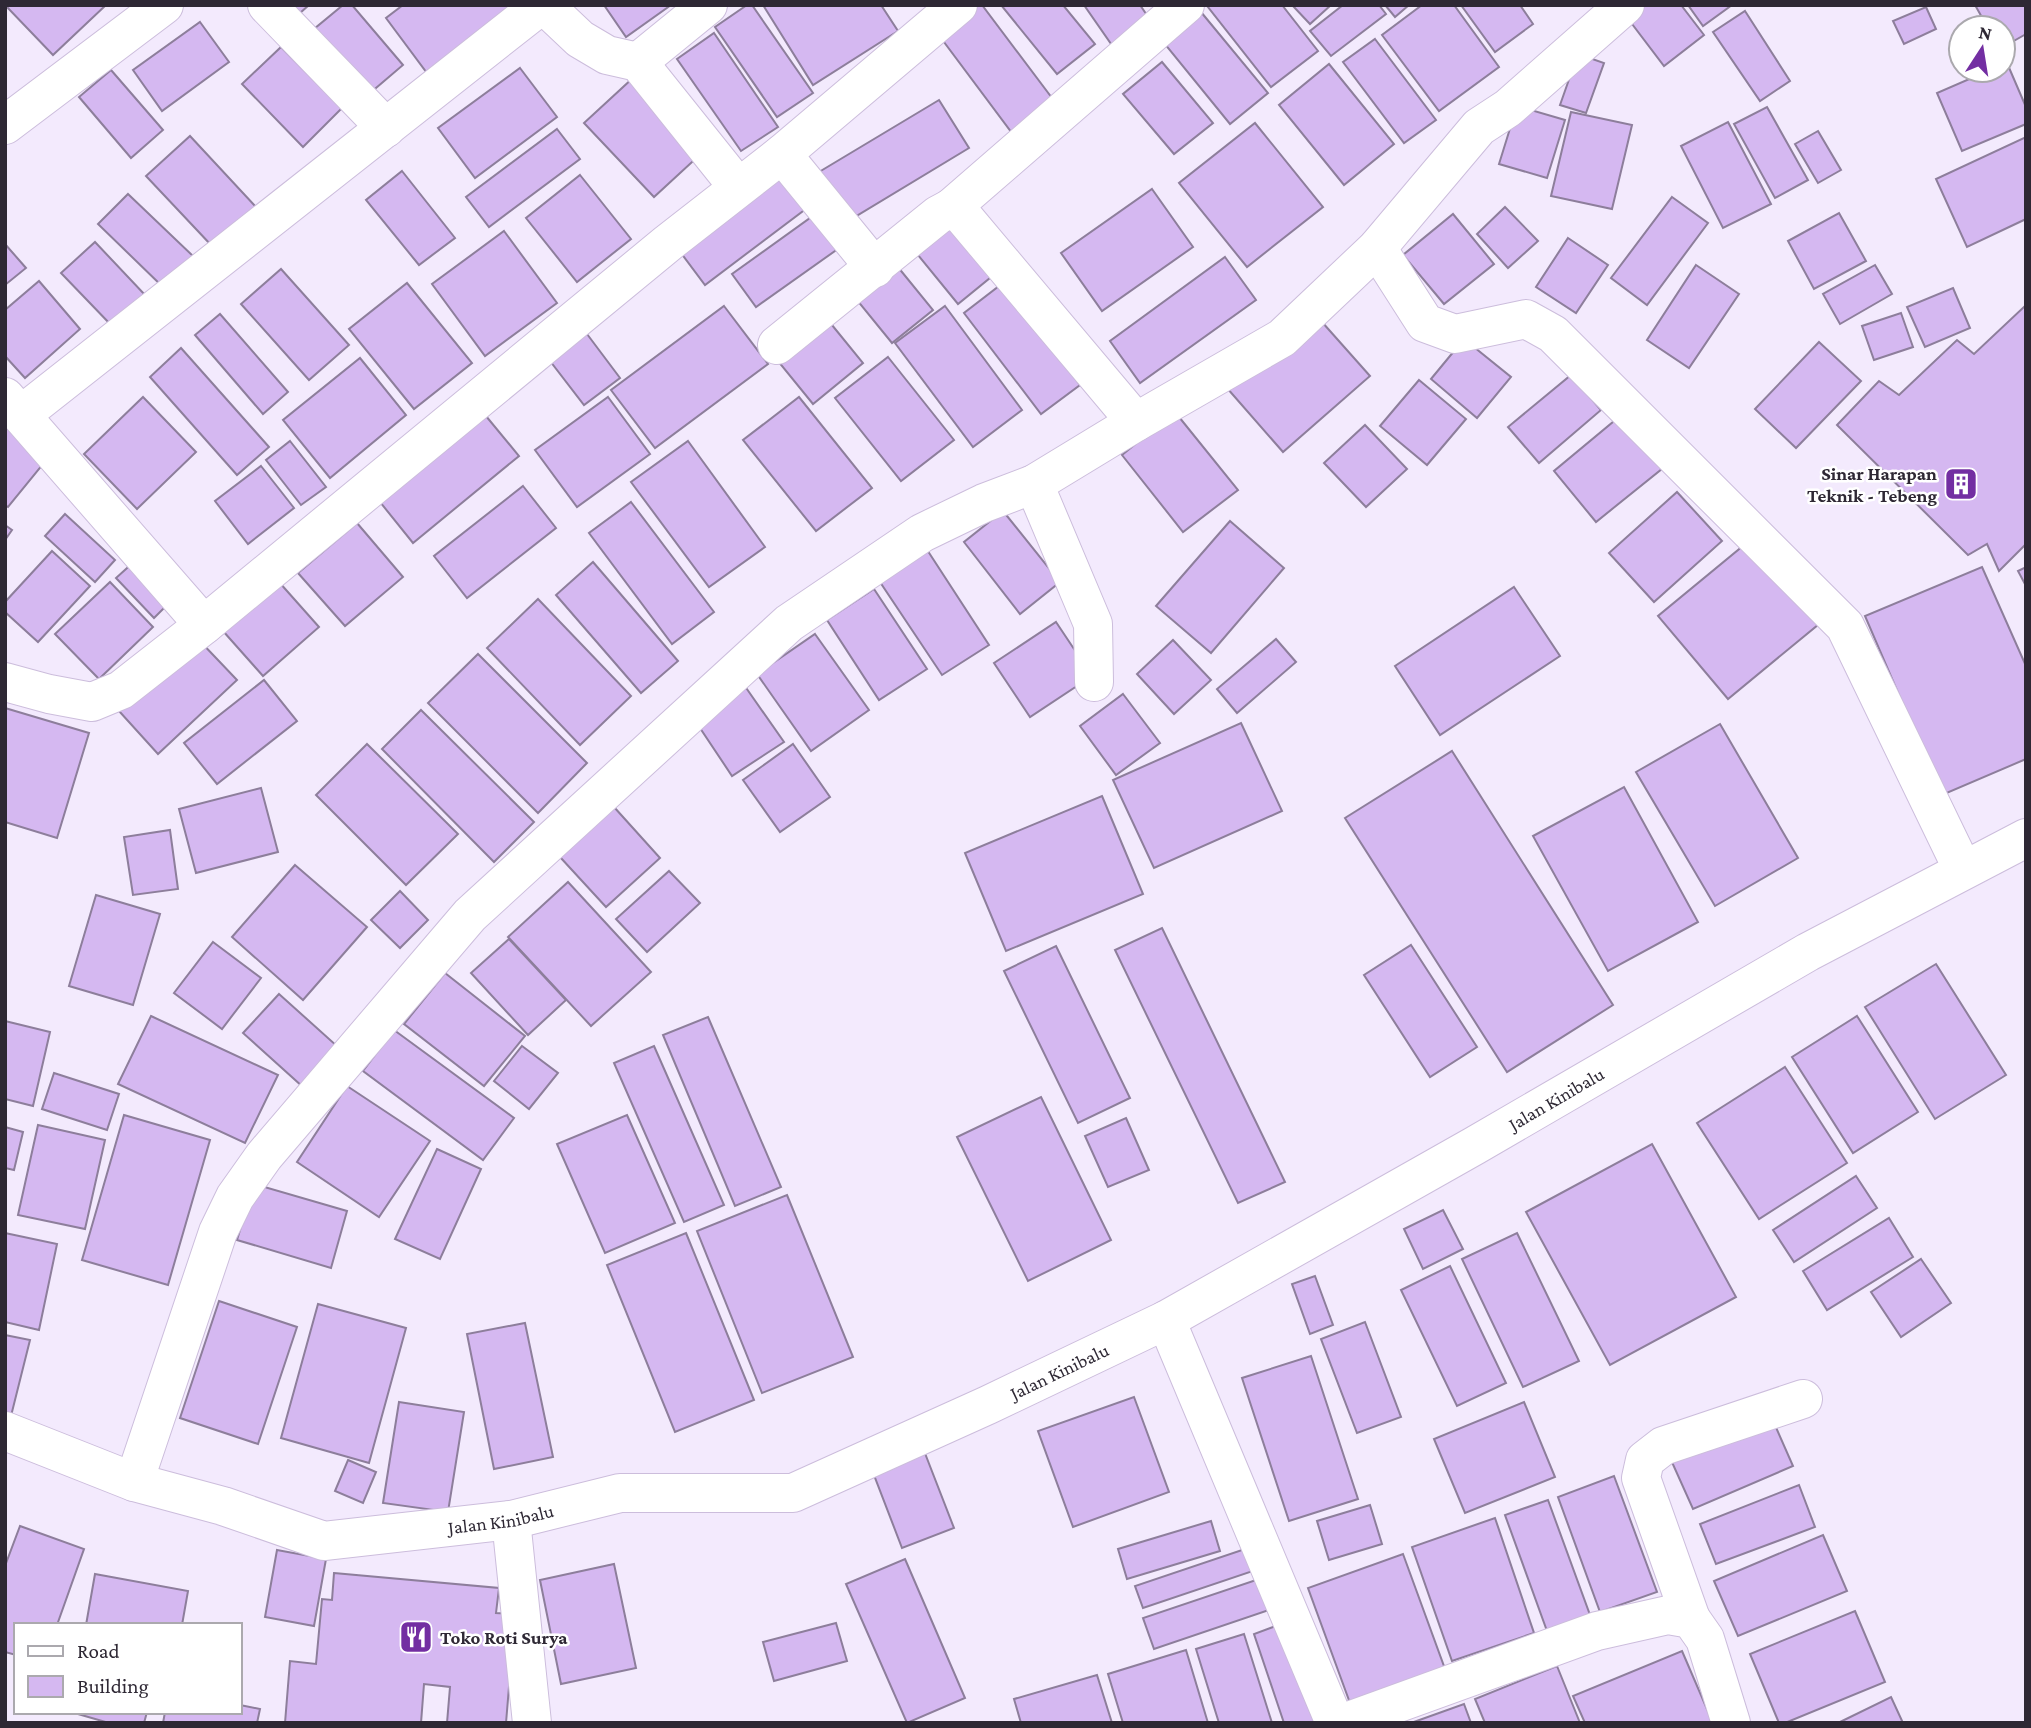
<svg xmlns="http://www.w3.org/2000/svg" width="2031" height="1728" viewBox="0 0 2031 1728" font-family="'Crimson Pro',serif">
<rect width="100%" height="100%" fill="#f3eafd"/>
<!-- building -->
<g fill="#d5b8f1" stroke="#8d7e9b" stroke-width="2">
<path d="M5 5H106L53 55Z"/>
<path d="M293 5H309L300 13Z"/>
<path d="M343 5H352L403 65 363 99 308 34Z"/>
<path d="M403 5H515L427 73 386 18Z"/>
<path d="M604 5H671L626 37Z"/>
<path d="M747 5H752L813 93 777 117 715 27Z"/>
<path d="M763 5H881L898 31 813 85Z"/>
<path d="M977 5H982L1055 102 1012 133 938 34Z"/>
<path d="M1001 5H1063L1095 44 1057 74Z"/>
<path d="M1084 5H1140L1153 24 1116 51Z"/>
<path d="M1210 5H1282L1318 51 1271 87 1208 7Z"/>
<path d="M1292 5H1331L1310 24Z"/>
<path d="M1343 5H1379L1386 14 1331 56 1310 31Z"/>
<path d="M1385 5H1409L1395 17Z"/>
<path d="M1422 5H1454L1499 67 1439 111 1382 35Z"/>
<path d="M1461 5H1520L1533 24 1495 52Z"/>
<path d="M1641 5H1681L1704 35 1664 66 1626 16Z"/>
<path d="M1688 5H1732L1703 26Z"/>
<path d="M1975 5H2026V34L2003 47V28H1988Z"/>
<path d="M1926 7 1936 29 1904 44 1893 21Z"/>
<path d="M1745 11 1790 81 1760 101 1713 32Z"/>
<path d="M1201 12 1268 93 1230 124 1164 43Z"/>
<path d="M200 22 229 62 162 111 133 70Z"/>
<path d="M714 33 778 127 741 151 677 59Z"/>
<path d="M1375 39 1436 120 1404 143 1343 62Z"/>
<path d="M281 47 342 108 303 147 242 84Z"/>
<path d="M1578 54 1604 63 1586 113 1560 105Z"/>
<path d="M1162 62 1213 123 1174 154 1123 94Z"/>
<path d="M2007 63 2026 107V124L1962 151 1937 93 1990 70H2003V65Z"/>
<path d="M1329 64 1394 144 1344 185 1279 105Z"/>
<path d="M520 68 557 117 475 178 438 128Z"/>
<path d="M111 70 163 130 131 158 79 97Z"/>
<path d="M634 77 704 151 654 197 584 123Z"/>
<path d="M939 100 969 148 848 221 819 172Z"/>
<path d="M1517 106 1565 120 1547 178 1499 164Z"/>
<path d="M1767 107 1808 180 1775 198 1734 124Z"/>
<path d="M1571 112 1632 125 1612 209 1551 196Z"/>
<path d="M1728 122 1771 204 1723 228 1681 146Z"/>
<path d="M1255 123 1323 207 1247 267 1179 183Z"/>
<path d="M557 129 580 159 489 227 466 197Z"/>
<path d="M1818 131 1841 170 1818 183 1795 144Z"/>
<path d="M190 136 256 207 212 246 146 176Z"/>
<path d="M2026 137V219L1967 247 1936 179Z"/>
<path d="M783 169 811 205 705 285 678 249Z"/>
<path d="M402 171 455 238 419 265 366 200Z"/>
<path d="M580 175 631 239 577 282 526 218Z"/>
<path d="M1152 189 1193 247 1102 311 1061 253Z"/>
<path d="M128 194 194 257 164 288 98 224Z"/>
<path d="M1672 197 1708 223 1647 305 1611 278Z"/>
<path d="M1505 207 1538 241 1508 268 1477 234Z"/>
<path d="M817 213 842 246 756 307 732 274Z"/>
<path d="M948 213 996 273 958 304 909 244Z"/>
<path d="M1839 213 1866 261 1814 289 1788 241Z"/>
<path d="M1453 214 1494 264 1444 304 1403 255Z"/>
<path d="M504 231 557 303 485 356 432 284Z"/>
<path d="M1568 238 1608 265 1576 313 1536 287Z"/>
<path d="M95 242 146 296 113 327 61 273Z"/>
<path d="M5 244 26 268 5 285Z"/>
<path d="M1225 257 1256 300 1140 383 1110 341Z"/>
<path d="M893 261 933 310 892 343 852 294Z"/>
<path d="M1696 265 1739 294 1689 368 1647 340Z"/>
<path d="M1875 265 1892 294 1840 324 1823 294Z"/>
<path d="M281 269 349 345 309 380 241 304Z"/>
<path d="M39 281 80 329 25 378 5 356V310Z"/>
<path d="M407 283 472 363 414 409 349 329Z"/>
<path d="M1003 283 1080 385 1041 414 964 313Z"/>
<path d="M1953 288 1970 328 1925 347 1907 307Z"/>
<path d="M2026 305V544L1999 571 1987 544 1968 555 1837 425 1879 381 1899 395 1957 340 1974 354Z"/>
<path d="M724 306 768 364 655 448 611 390Z"/>
<path d="M945 306 1022 410 973 447 895 343Z"/>
<path d="M1314 313 1370 376 1283 452 1227 388Z"/>
<path d="M1901 313 1913 347 1874 360 1862 326Z"/>
<path d="M220 314 288 392 263 414 195 335Z"/>
<path d="M823 314 863 363 813 404 773 355Z"/>
<path d="M584 330 620 378 584 405 547 357Z"/>
<path d="M1464 339 1511 377 1477 418 1431 379Z"/>
<path d="M1819 342 1861 381 1796 448 1755 409Z"/>
<path d="M181 348 269 447 237 475 150 377Z"/>
<path d="M888 357 954 440 901 481 835 398Z"/>
<path d="M360 358 406 415 330 478 283 420Z"/>
<path d="M1571 375 1601 410 1539 463 1508 427Z"/>
<path d="M1419 380 1466 419 1427 465 1380 426Z"/>
<path d="M143 397 196 452 137 509 84 454Z"/>
<path d="M608 397 650 454 577 507 535 450Z"/>
<path d="M799 397 872 488 816 531 743 440Z"/>
<path d="M481 410 519 456 413 543 376 497Z"/>
<path d="M1175 412 1238 490 1183 532 1122 455Z"/>
<path d="M1625 412 1668 464 1596 522 1554 471Z"/>
<path d="M5 423 48 458 8 507 5 505Z"/>
<path d="M1365 425 1407 469 1366 507 1324 463Z"/>
<path d="M290 441 326 487 301 505 266 460Z"/>
<path d="M688 441 765 547 709 587 631 482Z"/>
<path d="M261 466 294 508 248 544 215 501Z"/>
<path d="M523 486 556 528 467 598 434 556Z"/>
<path d="M1677 492 1722 541 1654 602 1609 553Z"/>
<path d="M631 502 714 612 672 644 589 533Z"/>
<path d="M1003 511 1060 582 1020 614 964 542Z"/>
<path d="M65 514 115 560 95 582 45 536Z"/>
<path d="M1230 521 1284 568 1211 653 1156 606Z"/>
<path d="M357 523 403 577 345 626 298 573Z"/>
<path d="M5 525 12 530 5 540Z"/>
<path d="M1749 541 1819 624 1728 699 1658 616Z"/>
<path d="M922 542 989 645 942 675 874 573Z"/>
<path d="M52 551 90 586 38 642 5 612V602Z"/>
<path d="M136 560 174 598 154 618 116 578Z"/>
<path d="M593 562 678 661 641 693 556 595Z"/>
<path d="M1982 567 2026 666V759L1942 795 1865 616Z"/>
<path d="M2026 567V586L2018 571Z"/>
<path d="M110 582 153 627 99 679 55 634Z"/>
<path d="M279 582 319 627 263 676 223 631Z"/>
<path d="M1514 587 1560 656 1440 735 1395 666Z"/>
<path d="M874 589 927 669 879 700 827 620Z"/>
<path d="M538 599 631 696 580 745 487 648Z"/>
<path d="M1056 622 1092 676 1030 717 994 663Z"/>
<path d="M815 634 869 710 811 751 757 674Z"/>
<path d="M197 638 237 680 158 754 119 711Z"/>
<path d="M1276 639 1296 662 1237 713 1217 689Z"/>
<path d="M1173 640 1211 680 1174 714 1137 674Z"/>
<path d="M478 654 587 763 538 813 428 703Z"/>
<path d="M264 680 297 721 217 784 184 743Z"/>
<path d="M742 682 784 742 732 776 692 716Z"/>
<path d="M1123 694 1160 743 1116 775 1080 726Z"/>
<path d="M5 708 89 733 57 838 5 822Z"/>
<path d="M421 710 534 822 494 862 382 749Z"/>
<path d="M1241 723 1282 811 1154 868 1113 780Z"/>
<path d="M1720 724 1798 858 1715 906 1636 772Z"/>
<path d="M367 744 458 834 406 885 316 795Z"/>
<path d="M793 744 830 797 780 832 743 780Z"/>
<path d="M1452 751 1613 1005 1507 1072 1345 818Z"/>
<path d="M1624 787 1698 922 1608 971 1533 836Z"/>
<path d="M261 788 278 852 196 873 179 809Z"/>
<path d="M1102 796 1143 894 1006 951 965 853Z"/>
<path d="M614 807 660 858 606 907 560 857Z"/>
<path d="M170 830 178 889 133 895 124 837Z"/>
<path d="M295 865 367 927 303 1000 232 937Z"/>
<path d="M669 871 700 903 647 952 616 919Z"/>
<path d="M568 882 651 972 591 1026 508 937Z"/>
<path d="M400 891 428 920 400 948 371 920Z"/>
<path d="M96 895 160 914 133 1005 69 986Z"/>
<path d="M1162 928 1285 1182 1238 1203 1115 950Z"/>
<path d="M509 939 566 1000 528 1035 471 973Z"/>
<path d="M213 942 261 978 222 1029 174 993Z"/>
<path d="M1411 945 1477 1047 1430 1077 1364 975Z"/>
<path d="M1056 946 1130 1098 1078 1123 1004 971Z"/>
<path d="M1936 964 2006 1075 1935 1119 1865 1007Z"/>
<path d="M445 973 525 1036 484 1086 404 1024Z"/>
<path d="M279 994 338 1047 303 1087 243 1033Z"/>
<path d="M151 1016 278 1075 245 1143 118 1084Z"/>
<path d="M1857 1016 1918 1112 1853 1153 1792 1057Z"/>
<path d="M708 1017 781 1187 735 1206 663 1035Z"/>
<path d="M5 1021 50 1032 33 1106 5 1099Z"/>
<path d="M394 1030 514 1118 483 1160 363 1071Z"/>
<path d="M522 1046 558 1073 529 1109 494 1081Z"/>
<path d="M654 1046 724 1205 684 1222 614 1063Z"/>
<path d="M1785 1067 1847 1163 1759 1219 1697 1123Z"/>
<path d="M54 1073 119 1094 107 1130 42 1109Z"/>
<path d="M347 1086 430 1141 379 1217 297 1162Z"/>
<path d="M1041 1097 1111 1240 1028 1281 957 1137Z"/>
<path d="M124 1115 210 1140 168 1285 82 1260Z"/>
<path d="M627 1115 675 1223 605 1253 557 1144Z"/>
<path d="M1126 1118 1149 1170 1108 1187 1085 1136Z"/>
<path d="M38 1125 105 1140 85 1229 18 1215Z"/>
<path d="M5 1127 23 1132 14 1170 5 1168Z"/>
<path d="M1652 1144 1736 1297 1610 1365 1526 1212Z"/>
<path d="M437 1149 481 1169 440 1259 395 1239Z"/>
<path d="M1856 1176 1877 1208 1794 1262 1773 1230Z"/>
<path d="M254 1184 347 1211 331 1268 237 1240Z"/>
<path d="M787 1195 853 1357 762 1393 697 1231Z"/>
<path d="M1443 1210 1463 1249 1423 1269 1404 1229Z"/>
<path d="M1889 1218 1913 1257 1827 1310 1803 1271Z"/>
<path d="M5 1233 57 1244 39 1330 5 1322Z"/>
<path d="M686 1233 754 1400 675 1432 607 1265Z"/>
<path d="M1517 1233 1579 1361 1523 1387 1462 1259Z"/>
<path d="M1921 1259 1951 1303 1901 1337 1871 1292Z"/>
<path d="M1450 1266 1506 1383 1457 1406 1401 1290Z"/>
<path d="M1315 1276 1333 1325 1310 1334 1292 1284Z"/>
<path d="M219 1301 297 1327 258 1444 180 1418Z"/>
<path d="M318 1304 406 1328 369 1463 281 1438Z"/>
<path d="M1365 1322 1401 1417 1357 1433 1321 1339Z"/>
<path d="M525 1323 553 1457 494 1469 467 1334Z"/>
<path d="M5 1335 30 1340 10 1420 5 1418Z"/>
<path d="M1311 1356 1358 1499 1289 1521 1242 1378Z"/>
<path d="M1134 1397 1169 1492 1073 1527 1038 1431Z"/>
<path d="M399 1402 464 1412 448 1512 383 1503Z"/>
<path d="M1524 1402 1555 1477 1465 1513 1434 1439Z"/>
<path d="M1771 1416 1793 1466 1693 1509 1671 1460Z"/>
<path d="M921 1443 954 1528 902 1548 869 1462Z"/>
<path d="M348 1460 376 1472 363 1503 335 1491Z"/>
<path d="M1614 1476 1657 1592 1600 1612 1558 1497Z"/>
<path d="M1799 1485 1815 1527 1716 1564 1700 1524Z"/>
<path d="M1548 1500 1590 1615 1547 1631 1505 1515Z"/>
<path d="M1370 1505 1382 1544 1329 1560 1317 1521Z"/>
<path d="M1495 1518 1534 1633 1452 1661 1412 1547Z"/>
<path d="M1211 1521 1220 1551 1127 1579 1118 1549Z"/>
<path d="M20 1526 84 1549 57 1625H16V1655L5 1652V1566Z"/>
<path d="M1823 1535 1847 1591 1738 1636 1714 1581Z"/>
<path d="M1248 1548 1256 1570 1143 1608 1135 1586Z"/>
<path d="M277 1550 326 1559 314 1626 265 1617Z"/>
<path d="M1403 1554 1445 1669 1350 1703 1308 1588Z"/>
<path d="M905 1559 965 1698 907 1723 846 1584Z"/>
<path d="M614 1564 636 1668 561 1684 540 1580Z"/>
<path d="M334 1573 499 1588 496 1613 515 1614 506 1723H447L450 1687 424 1684 421 1723H285L290 1661 316 1664 322 1599 332 1600Z"/>
<path d="M95 1574 188 1591 182 1625H86Z"/>
<path d="M1262 1578 1272 1609 1154 1649 1143 1618Z"/>
<path d="M1855 1611 1885 1682 1785 1723H1779L1750 1654Z"/>
<path d="M836 1623 847 1661 774 1681 763 1642Z"/>
<path d="M1284 1623 1318 1723H1284L1254 1634Z"/>
<path d="M1244 1634 1272 1723H1219L1196 1649Z"/>
<path d="M1186 1650 1208 1723H1123L1108 1674Z"/>
<path d="M1682 1651 1713 1723H1585L1573 1696Z"/>
<path d="M1557 1666 1580 1723H1485L1475 1699Z"/>
<path d="M1097 1675 1112 1723H1021L1014 1699Z"/>
<path d="M1891 1697 1903 1723H1838Z"/>
<path d="M1464 1704 1471 1723H1411Z"/>
<path d="M240 1705 260 1709 257 1723H163L165 1712H240Z"/>
<path d="M71 1712H147L144 1723H109Z"/>
</g>
<g fill="none" stroke-linecap="round" stroke-linejoin="round">
<defs>
<g id="minor">
<path d="M267 5 386 128"/>
<path d="M544 5 580 39 607 55 638 62 738 187"/>
<path d="M638 62 708 5"/>
<path d="M5 125 164 5"/>
<path d="M782 154 875 268"/>
<path d="M951 208 1185 5"/>
<path d="M1377 248 1425 323 1455 334 1526 319 1553 334 1845 626 1963 870"/>
<path d="M777 345 938 215 951 208 961 214 1136 422"/>
<path d="M5 397 204 625"/>
<path d="M21 415 531 13 533 5"/>
<path d="M1034 484 1093 624 1094 682"/>
<path d="M5 682 49 694 92 702 121 690 204 625 668 243 782 154 958 5"/>
<path d="M1166 1320 1335 1723"/>
<path id="s1" d="M5 1431 134 1482 223 1506 324 1541 511 1520 620 1493H793L988 1405 1166 1320 1474 1146 1808 952 2026 838"/>
<path d="M134 1482 218 1232 235 1197 264 1156 470 915 789 623 922 533 984 503 1034 484 1136 422 1282 338 1377 248 1479 127 1508 108 1625 5"/>
<path d="M511 1520 532 1723"/>
<path d="M1691 1619 1641 1478 1645 1460 1663 1446 1803 1399"/>
<path d="M1343 1723 1597 1631 1668 1615 1691 1619 1705 1639 1731 1723"/>
</g>
</defs>
<!-- minor casing -->
<use href="#minor" stroke="#ccbddc" stroke-width="40"/>
<!-- minor -->
<use href="#minor" stroke="#fff" stroke-width="38"/>
</g>
<!-- icons -->
<defs>
<symbol id="building-square" viewBox="-11 -11 22 22"><rect x="-9" y="-9" width="18" height="18" rx="4" fill="#732ea2" stroke="#fff"/><path d="M-4-6H4V6H1V3H-1V6H-4ZM-2.5-4.3h1.7v1.8h-1.7ZM.8-4.3h1.7v1.8H.8ZM-2.5-1h1.7V.8h-1.7ZM.8-1h1.7V.8H.8Z" fill="#fff"/></symbol>
<symbol id="restaurant-square" viewBox="-11 -11 22 22"><rect x="-9" y="-9" width="18" height="18" rx="4" fill="#732ea2" stroke="#fff"/><path d="M-5-6h1v4h1v-4h1v4h1v-4h1v5L-1.5 .5V6h-2V.5L-5-1ZM5-6V6H3V1.5H1.5Q1.5-4 5-6Z" fill="#fff"/></symbol>
</defs>
<g fill-rule="evenodd">
<use href="#building-square" x="1942" y="465" width="38" height="38"/>
<use href="#restaurant-square" x="397" y="1618" width="38" height="38"/>
</g>
<g text-anchor="middle" stroke-width="5" stroke-linejoin="round" paint-order="stroke">
<!-- poi labels -->
<g font-size="19" font-weight="bold" fill="#2e2834" stroke="#fff" text-anchor="end">
<text x="1937" y="480">Sinar Harapan<tspan x="1937" dy="22">Teknik - Tebeng</tspan></text>
<text x="440" y="1644" text-anchor="start">Toko Roti Surya</text>
</g>
<!-- street labels -->
<g font-size="19" fill="#2e2834" stroke="#fff">
<text dy="7" stroke="none"><textPath href="#s1" startOffset="1671">Jalan Kinibalu</textPath></text>
<text dy="7" stroke="none"><textPath href="#s1" startOffset="1104">Jalan Kinibalu</textPath></text>
<text dy="7" stroke="none"><textPath href="#s1" startOffset="516">Jalan Kinibalu</textPath></text>
</g>
</g>
<!-- border -->
<rect width="2031" height="1728" fill="none" stroke="#2e2834" stroke-width="14"/>
<!-- legend -->
<rect x="14" y="1623" width="228" height="91" fill="#ffffff" stroke="#aba9ae" stroke-width="2"/>
<rect x="28" y="1646" width="35" height="10" fill="#ffffff" stroke="#aba9ae" stroke-width="2"/>
<text x="77" y="1658" font-size="21" fill="#2e2834">Road</text>
<rect x="28" y="1676" width="35" height="21" fill="#d5b8f1" stroke="#aba9ae" stroke-width="2"/>
<text x="77" y="1693" font-size="21" fill="#2e2834">Building</text>
<!-- north arrow -->
<g transform="translate(1982 49) rotate(12)"><circle r="33" fill="#ffffff" stroke="#aba9ae" stroke-width="2"/>
<path d="M0-5L12 26L0 18L-12 26Z" fill="#732ea2"/>
<text y="-10" font-size="19" font-weight="bold" text-anchor="middle" fill="#2e2834">N</text>
</g>
</svg>
